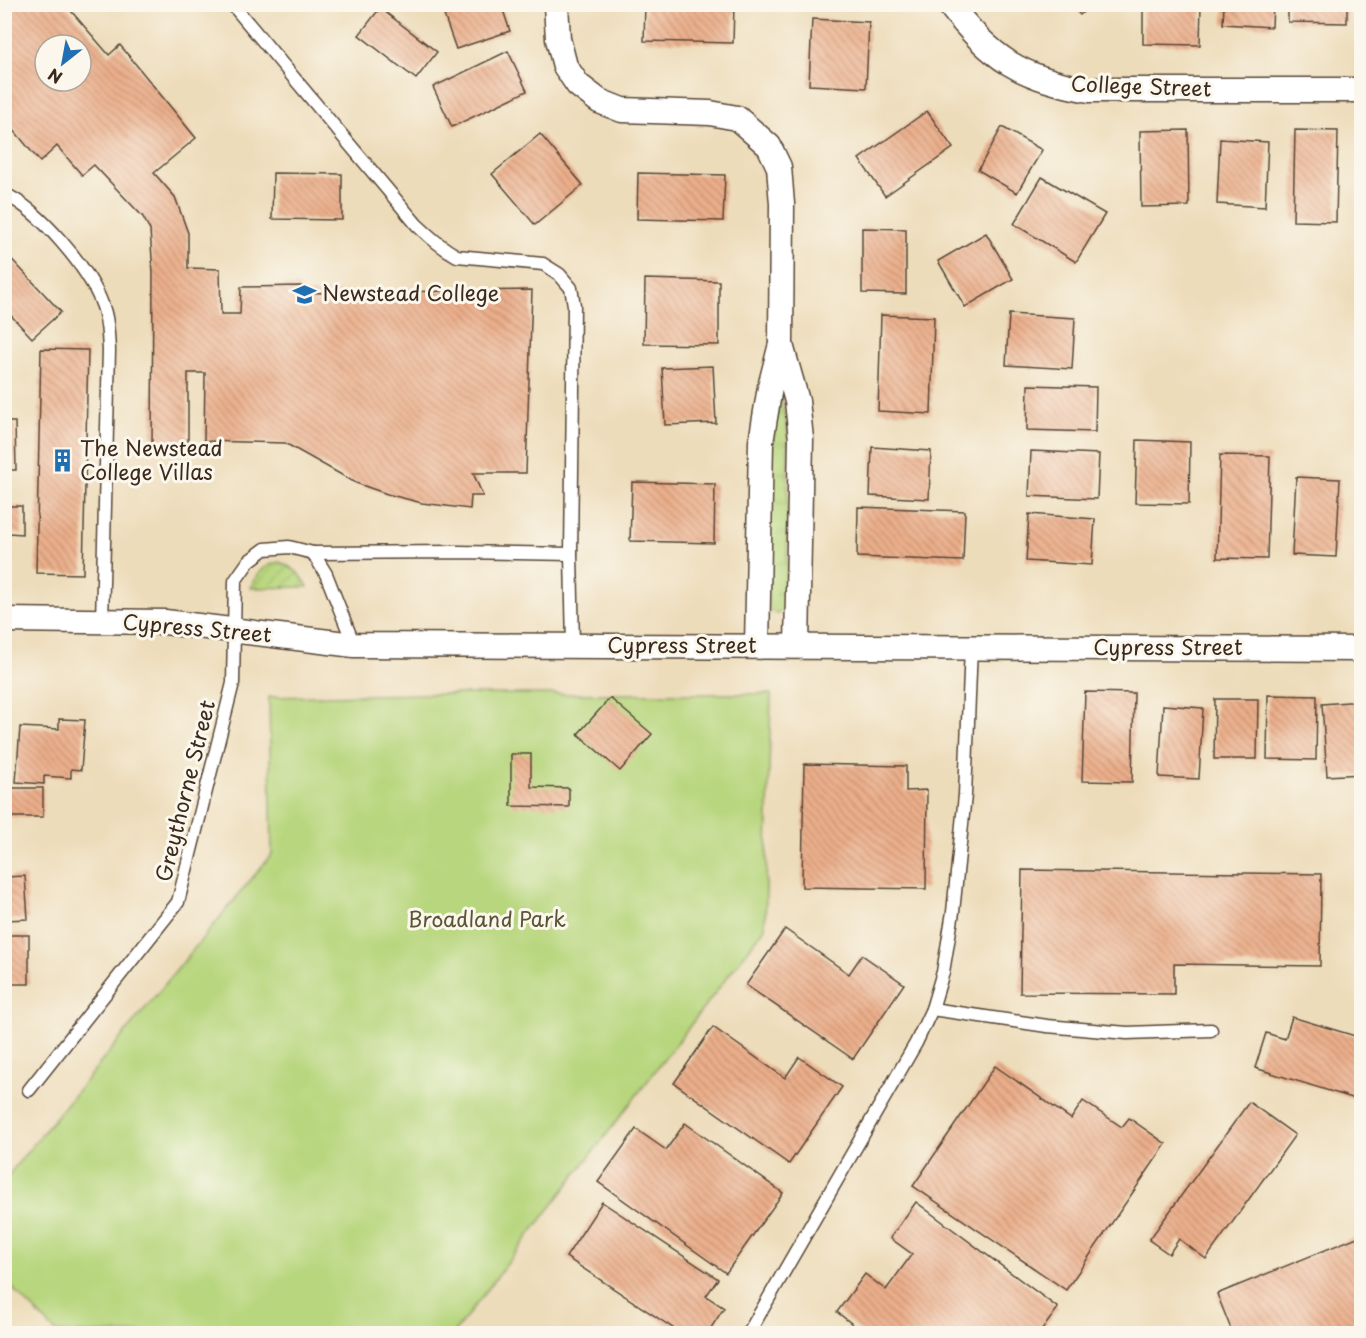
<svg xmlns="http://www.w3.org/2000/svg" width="1366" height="1338" viewBox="0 0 1366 1338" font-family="'Playpen Sans',sans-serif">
<defs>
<pattern id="grass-tufts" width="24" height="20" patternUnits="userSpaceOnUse" patternTransform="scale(1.5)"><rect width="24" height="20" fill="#b7d67d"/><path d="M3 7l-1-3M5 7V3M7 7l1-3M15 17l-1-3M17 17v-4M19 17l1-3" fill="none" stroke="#9eb86c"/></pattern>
<pattern id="garden-furrows" width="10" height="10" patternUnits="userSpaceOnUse" patternTransform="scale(1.5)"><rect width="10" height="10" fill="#b7d67d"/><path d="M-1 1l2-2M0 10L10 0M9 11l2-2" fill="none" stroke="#9eb86c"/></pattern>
<pattern id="building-back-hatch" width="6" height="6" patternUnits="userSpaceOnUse" patternTransform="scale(1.5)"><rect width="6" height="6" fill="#ecaf8b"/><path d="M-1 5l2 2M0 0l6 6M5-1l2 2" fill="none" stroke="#c08f71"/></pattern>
</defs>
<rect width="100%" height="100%" fill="#fbf7ec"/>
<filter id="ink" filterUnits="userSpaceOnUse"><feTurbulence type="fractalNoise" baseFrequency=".0167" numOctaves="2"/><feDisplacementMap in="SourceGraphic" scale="12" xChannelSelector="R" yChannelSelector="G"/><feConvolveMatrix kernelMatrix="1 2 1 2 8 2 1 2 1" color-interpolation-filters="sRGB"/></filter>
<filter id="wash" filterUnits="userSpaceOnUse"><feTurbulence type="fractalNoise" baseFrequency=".008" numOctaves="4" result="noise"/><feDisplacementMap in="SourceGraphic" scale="24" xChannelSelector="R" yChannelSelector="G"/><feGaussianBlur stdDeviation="1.35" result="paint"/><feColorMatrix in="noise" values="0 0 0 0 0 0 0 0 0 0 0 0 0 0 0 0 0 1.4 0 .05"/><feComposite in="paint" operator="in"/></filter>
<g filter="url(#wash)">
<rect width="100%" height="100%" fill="#eddcba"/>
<!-- grass -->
<path fill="url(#grass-tufts)" stroke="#79804e" stroke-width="1.5" d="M781 393 788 433 787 603 784 610 777 614 768 610V469Z"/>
<!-- park -->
<path fill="#b7d67d" stroke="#79804e" stroke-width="1.5" d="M429 694H771L765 928 454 1333H57L5 1281V1179L272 854 269 697Z"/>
<!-- garden -->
<path fill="url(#garden-furrows)" stroke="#79804e" stroke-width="1.5" d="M279 562C294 568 301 574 308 587L250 588C257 573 263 566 279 562Z"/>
<g id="blocks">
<!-- building -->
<g fill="url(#building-back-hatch)" fill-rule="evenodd">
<path d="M4 4H65L109 55 120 45 196 138 154 173 175 197 188 233V268L220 269 221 314H240L241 287 301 286V293L532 290 526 473H473L483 496H471L470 509 422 503 387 494 356 483 285 443 204 441 205 373H188V449H152L153 273 150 230 143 217 94 165 82 175 57 146 40 162 4 118ZM45 45H81V81H45Z"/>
<path d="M474 4H501L510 31 456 49 444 15Z"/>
<path d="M645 4H734L733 43 644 41Z"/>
<path d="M1070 4H1092L1080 15Z"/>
<path d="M1143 4H1201L1200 45 1143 44Z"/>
<path d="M1224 4H1273L1272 27 1223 24Z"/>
<path d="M1288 4H1347V23L1288 22Z"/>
<path d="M380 8 437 52 416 79 359 35Z"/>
<path d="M812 19 869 22 866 88 809 85Z"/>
<path d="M508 51 527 91 452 127 433 87Z"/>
<path d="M927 111 953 148 885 196 859 159Z"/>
<path d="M1002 127 1042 150 1017 193 978 170Z"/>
<path d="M1188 130 1189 206 1141 207 1140 131Z"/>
<path d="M1295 130 1338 131 1336 222 1293 221Z"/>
<path d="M540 134 583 185 535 225 492 174Z"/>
<path d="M1220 139 1268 142 1265 207 1217 204Z"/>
<path d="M273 173 342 174V220L272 219Z"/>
<path d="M638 173 725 175 723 221 637 219Z"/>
<path d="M1042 177 1105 214 1076 262 1014 224Z"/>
<path d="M862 228 906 229V294L862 293Z"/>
<path d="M986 233 1013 279 965 307 938 261Z"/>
<path d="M4 251 61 312 32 338 4 308Z"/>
<path d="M645 279 719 281V345L644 344Z"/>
<path d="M1009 314 1075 318 1072 369 1006 365Z"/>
<path d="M881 315 934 317 931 414 878 411Z"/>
<path d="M41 349 88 350 83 574 36 573Z"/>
<path d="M713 366 716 423 665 425 662 368Z"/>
<path d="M1028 385 1096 387 1095 432 1027 430Z"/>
<path d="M4 422H15L16 470H4Z"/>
<path d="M1137 440 1190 442 1189 504 1135 503Z"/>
<path d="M872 447 931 451 929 499 870 496Z"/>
<path d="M1031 451 1099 454 1097 499 1029 496Z"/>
<path d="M1220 455 1270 456 1267 559 1217 558Z"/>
<path d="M1296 477 1340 479 1336 557 1292 555Z"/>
<path d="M632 482 715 484 714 543 630 541Z"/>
<path d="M4 506H22V534L9 533 8 566H4Z"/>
<path d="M858 507 965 511 963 561 857 557Z"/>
<path d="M1029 514 1095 519 1092 565 1026 561Z"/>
<path d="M1085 692 1134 693 1132 782 1082 781Z"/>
<path d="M1268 695 1317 696 1316 760 1267 759Z"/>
<path d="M610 698 652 734 620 771 578 734Z"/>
<path d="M1215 699H1258L1257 759H1214Z"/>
<path d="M1362 701V774L1327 776 1322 704Z"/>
<path d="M1163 705 1203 708 1199 779 1159 777Z"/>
<path d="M59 719 85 720 81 770 71 769V778L44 776V784L16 782 20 727 59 729Z"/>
<path d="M511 754H531V787L569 788V807L511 806Z"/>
<path d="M804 764 906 766V791L927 790 926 889 802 887Z"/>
<rect x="4" y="788" width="39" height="29"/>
<path d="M1022 870 1321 874 1320 966 1174 964V994L1020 993Z"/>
<path d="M25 876 28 919 5 920V877Z"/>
<path d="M785 929 849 974 862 955 904 984 853 1059 746 985Z"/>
<rect x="4" y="935" width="25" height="49"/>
<path d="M1292 1017 1362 1038V1101L1255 1068 1266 1033 1285 1039Z"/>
<path d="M713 1027 785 1078 799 1057 842 1087 789 1164 674 1083Z"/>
<path d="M995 1066 1071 1119 1083 1101 1122 1127 1129 1118 1166 1144 1066 1290 913 1186Z"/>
<path d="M1249 1102 1295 1135 1206 1259 1179 1239 1169 1254 1149 1240Z"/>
<path d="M685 1123 783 1193 726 1273 598 1182 636 1129 666 1150Z"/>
<path d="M602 1202 718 1279 706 1296 724 1308 707 1334H682L566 1257Z"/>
<path d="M916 1202 1058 1308 1039 1334H865L837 1312 865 1274 886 1290 912 1254 890 1238Z"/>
<path d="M1362 1235V1334H1233L1217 1294Z"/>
</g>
</g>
</g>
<g filter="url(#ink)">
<use href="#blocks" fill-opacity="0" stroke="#564535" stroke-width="1.5"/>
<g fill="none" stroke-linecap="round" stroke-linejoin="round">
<defs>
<g id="lane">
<path d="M232 4 417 225C430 237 442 248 457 256L543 264 559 274 571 288 574 305 571 554 573 646"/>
<path d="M4 194C39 209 89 269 102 304 108 318 108 335 109 350L102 621"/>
<path d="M313 553 326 574 354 645"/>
<path d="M932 1009 1047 1026 1127 1033 1211 1030"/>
<path d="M29 1090 178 902 233 683 235 581 249 561 265 549 289 547 313 553 458 552 571 554"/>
<path d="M748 1334 916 1043 932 1009 943 972 953 912 965 795 971 647"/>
</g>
<g id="street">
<path d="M556 4 558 39 565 66 578 85 599 101 622 110 710 113 737 118 769 146 779 167 782 204 781 344 770 387 761 442 757 646"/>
<path d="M949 4C991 59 1021 78 1089 90H1362"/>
<path d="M781 345 797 401 801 439 797 646"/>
<path d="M4 620 165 622 354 645 1362 649"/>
</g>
</defs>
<!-- lane casing -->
<use href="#lane" stroke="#564535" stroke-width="15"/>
<!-- street casing -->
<use href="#street" stroke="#564535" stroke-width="27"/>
<!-- lane -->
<use href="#lane" stroke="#fff" stroke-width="12"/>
<!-- street -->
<use href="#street" stroke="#fff" stroke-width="24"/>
</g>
</g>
<!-- icons -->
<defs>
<symbol id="school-bare" viewBox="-9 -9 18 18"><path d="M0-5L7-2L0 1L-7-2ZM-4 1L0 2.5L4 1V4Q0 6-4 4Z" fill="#1f6fb2" stroke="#fbf7ec" stroke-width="2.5" paint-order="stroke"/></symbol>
<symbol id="building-bare" viewBox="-9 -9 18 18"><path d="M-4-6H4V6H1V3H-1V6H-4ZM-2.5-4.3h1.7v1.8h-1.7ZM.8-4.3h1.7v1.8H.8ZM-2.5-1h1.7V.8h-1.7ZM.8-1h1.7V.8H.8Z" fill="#1f6fb2" stroke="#fbf7ec" stroke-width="2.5" paint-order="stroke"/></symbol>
</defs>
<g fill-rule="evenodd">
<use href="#school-bare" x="288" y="278" width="33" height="33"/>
<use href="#building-bare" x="46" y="444" width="33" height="33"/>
</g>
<g text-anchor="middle" stroke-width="6" stroke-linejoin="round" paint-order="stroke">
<!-- street labels -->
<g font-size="21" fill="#3b2a1e" stroke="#fbf7ec">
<text transform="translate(1141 87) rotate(2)" y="7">College Street</text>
<text transform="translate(197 629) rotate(5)" y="7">Cypress Street</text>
<text x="682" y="653">Cypress Street</text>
<text x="1168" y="655">Cypress Street</text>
<text transform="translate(186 791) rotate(-76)" y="7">Greythorne Street</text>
</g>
<!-- poi labels -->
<g font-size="21" fill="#3b2a1e" stroke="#fbf7ec" text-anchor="start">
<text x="322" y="301">Newstead College</text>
<text x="80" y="456">The Newstead<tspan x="80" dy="24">College Villas</tspan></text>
</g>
<!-- park labels -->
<g font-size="21" fill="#5a5536" stroke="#fbf7ec">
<text x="487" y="927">Broadland Park</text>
</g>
</g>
<!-- margin -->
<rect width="1366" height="1338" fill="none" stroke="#fbf7ec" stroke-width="24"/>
<!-- north arrow -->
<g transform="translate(63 63) rotate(211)"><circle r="28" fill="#fbf7ec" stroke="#aea59a" stroke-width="1.5"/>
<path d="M0-4.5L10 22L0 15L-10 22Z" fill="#1f6fb2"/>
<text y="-9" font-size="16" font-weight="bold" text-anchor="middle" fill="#3b2a1e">N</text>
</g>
</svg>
